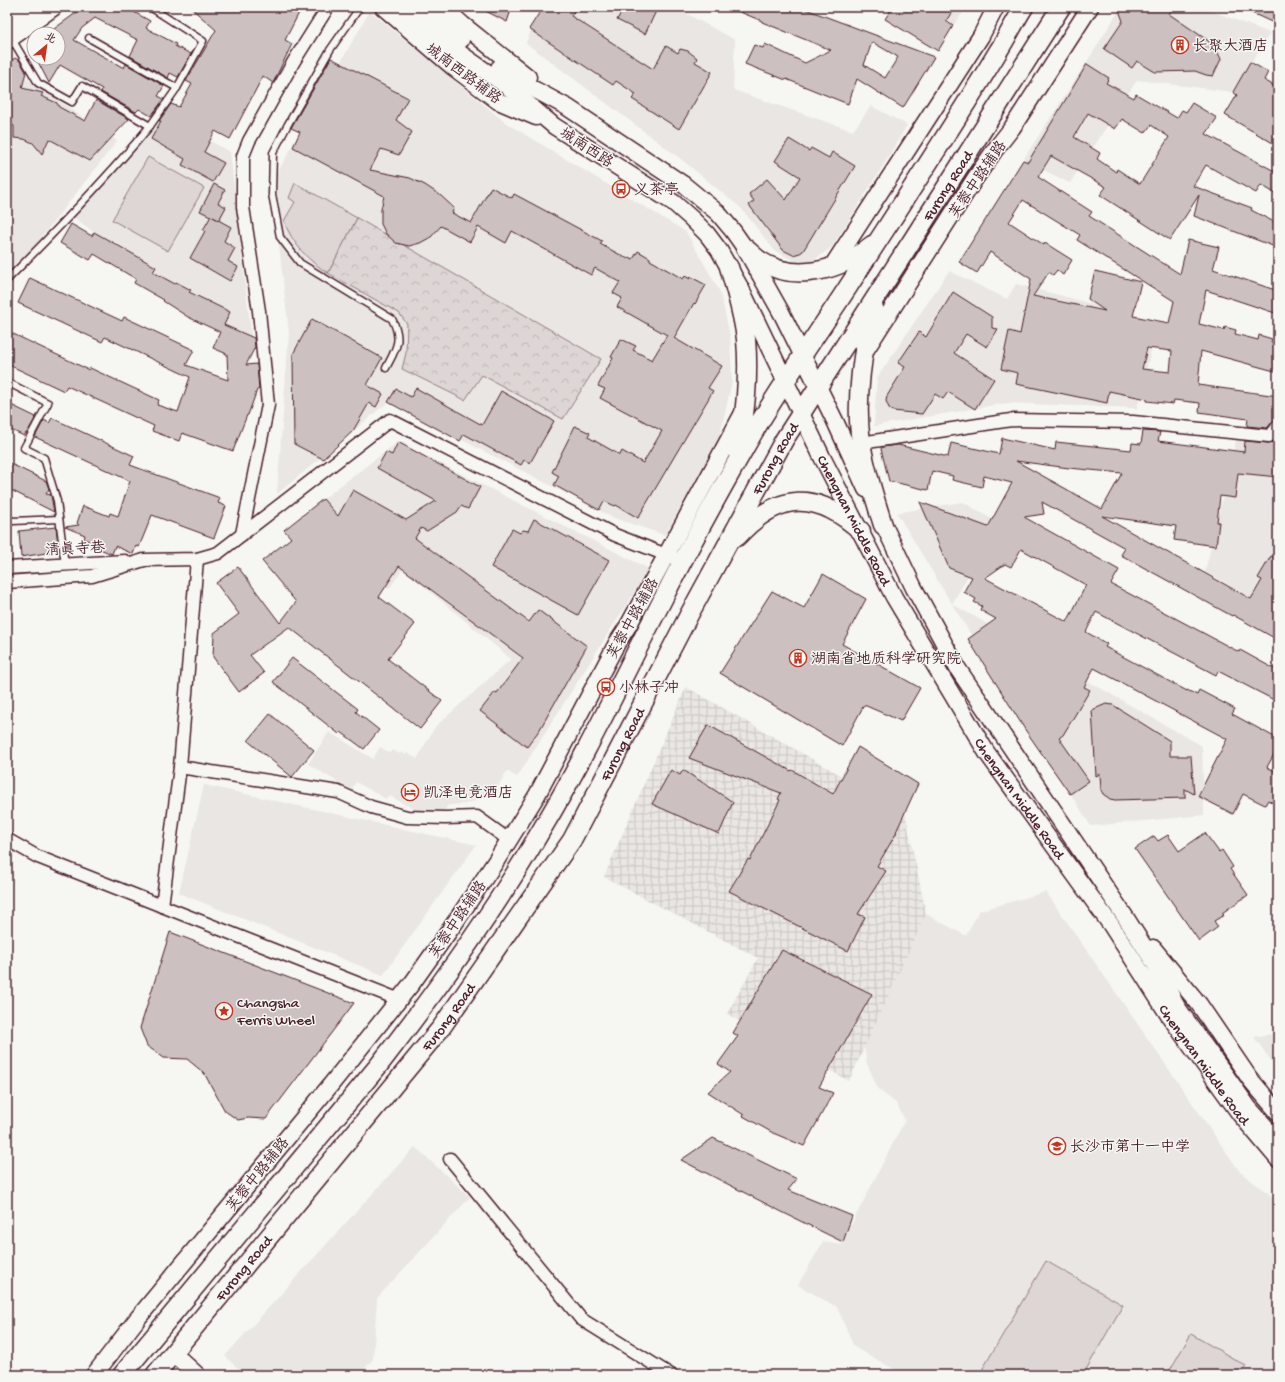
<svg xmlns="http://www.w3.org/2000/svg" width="1285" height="1382" viewBox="0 0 1285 1382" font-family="'Gochi Hand','LXGW WenKai TC',sans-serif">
<defs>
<pattern id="industrial-grid" width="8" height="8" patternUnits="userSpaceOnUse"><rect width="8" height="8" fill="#e9e6e3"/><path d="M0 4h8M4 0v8" fill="none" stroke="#c9c5c3"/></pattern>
<pattern id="forest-crowns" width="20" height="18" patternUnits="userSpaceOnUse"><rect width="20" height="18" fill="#ddd6d5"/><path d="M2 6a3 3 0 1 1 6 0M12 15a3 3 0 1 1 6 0" fill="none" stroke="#bfb7b7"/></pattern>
</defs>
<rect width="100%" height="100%" fill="#f6f6f2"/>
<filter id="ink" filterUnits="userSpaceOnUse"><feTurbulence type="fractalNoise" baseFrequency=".025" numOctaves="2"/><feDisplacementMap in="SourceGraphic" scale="8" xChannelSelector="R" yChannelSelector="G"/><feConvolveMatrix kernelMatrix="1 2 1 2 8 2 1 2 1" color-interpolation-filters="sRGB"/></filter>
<g filter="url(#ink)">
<!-- built -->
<g fill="#e9e6e3">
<path d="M541 7H674L735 40 733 90 853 131 871 106 907 125 881 169 832 247 805 266 775 251 741 208 681 159 526 43Z"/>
<path d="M934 7H967L953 26Z"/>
<path d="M1121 7H1201L1270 33 1233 92 1137 80 1070 183 1023 160 1092 54Z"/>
<path d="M370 11 506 123 686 232 720 292 730 336 732 381 719 439 665 535 614 518 388 402 277 494 289 333 272 182Z"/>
<path d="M13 69 117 141 11 276 7 274V74Z"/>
<path d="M164 116 230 152 253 351 71 215Z"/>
<path d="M949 271 1007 299 1016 284 1158 321 1137 408 1006 403 874 426 877 378Z"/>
<path d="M1238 432 1278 433V613L1205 572Z"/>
<path d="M398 442 649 569 517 777 507 771 498 786 495 785 489 793 482 798 465 804 448 805 442 815H411L414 809 388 795 386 799 356 782 351 790 308 764 329 732 373 759 380 747 390 753 392 750 400 754 401 752 405 755 407 753 417 759 435 727 511 659 403 569 389 589 323 499Z"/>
<path d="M963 502 998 523 952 604 1202 746 1204 815 1091 826 952 604 897 513Z"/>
<path d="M204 785 476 845 383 975 179 893Z"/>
<path d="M1046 892 1240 1172 1278 1201V1375H905L854 1347 837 1307 798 1285 823 1242 841 1245 905 1120 896 1103 878 1089 867 1063 863 1039 926 914 966 936 979 911Z"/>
<path d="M1278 1033V1070L1254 1037Z"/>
<path d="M415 1147 470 1197 377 1298 373 1359 359 1375H245L225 1356Z"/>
</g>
<!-- industrial -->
<path fill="url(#industrial-grid)" d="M686 687 905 812 926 914 849 1081 727 1014 758 958 604 877Z"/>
<!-- forest -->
<path fill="url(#forest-crowns)" stroke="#947a80" d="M357 218 601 359 563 419 482 375 465 400 402 369 406 353 407 324 399 313 328 273Z"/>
<!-- garden -->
<g fill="#ddd6d5" stroke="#947a80">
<path d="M148 157 204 188 168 251 112 220Z"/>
<path d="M295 183 357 218 328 273C308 261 292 243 284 221L295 202 289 198Z"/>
<path d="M1046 1261 1123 1305 1083 1375H992L982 1370Z"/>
<path d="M1191 1334 1246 1366 1241 1375H1167Z"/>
</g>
<!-- building -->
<g fill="#ccc1c0" stroke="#4a1f2b" fill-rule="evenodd">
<path d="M74 7H125L150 21 146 28 176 44 175 46 191 54 178 77 170 73 168 78 130 56 138 40 95 18 82 28 74 40 124 68 126 64 164 86 158 96 164 99 151 116 139 109 136 112 101 92 102 89 60 65 49 83 36 58H58V34H47L80 10Z"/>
<path d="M190 7H302L285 40 292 44 273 83 263 76 230 139 215 131 204 152 224 163 213 182 182 165 185 159 151 139 161 121H159L171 104 179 107 192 84 186 81 216 30Z"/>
<path d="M478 7H512L507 22Z"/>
<path d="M543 7H577L571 16 653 69 666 46 678 53 680 49 688 51 697 58 695 62 712 72 679 129 632 99 636 94 616 81 613 85 529 29Z"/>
<path d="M624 7H658L645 34 617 20Z"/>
<path d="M728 7H800L934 57 903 108 857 79 848 104 786 79V80L745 64 754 45 763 48 765 44 805 63 831 50 762 22V21ZM872 42 898 57 885 78 864 65Z"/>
<path d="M893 7H955L946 21 953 26 938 51 885 19Z"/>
<path d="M1121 7H1174L1169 14 1213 44 1212 47 1217 51 1221 59 1213 76 1206 75 1195 71 1155 72 1137 61 1132 68 1104 49 1123 21 1120 13Z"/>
<path d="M1239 7H1278V25Z"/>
<path d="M15 58 20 61 26 72 22 88 43 93 41 96 57 103 59 107 85 121 96 100 129 119 90 161 49 139 42 154 33 143 24 139 14 138V126L7 123V64Z"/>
<path d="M331 58 408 98 396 120 412 132 399 155 381 149 370 170 410 178 425 185 440 195 454 208 452 213 471 223 491 187 512 198 514 194 602 241 600 244 628 259 629 257 633 259 638 251 650 258V260L683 279 685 276 690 279 691 277 706 285 695 304 694 303 674 338 722 366 708 388 713 391 638 518 616 505 615 506 604 501 599 510 554 485 559 476 552 472 575 426 590 433 588 437 620 455 622 451 643 463 662 431 600 398 605 389 598 386 613 358 611 357 621 339 636 346 633 350 652 360 667 335 617 307 622 298 613 293 620 282 595 268 591 275 512 231 506 243 478 227 470 242 441 226 431 237 420 243 409 246 396 243 386 234 381 224V209L384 196 293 147 300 132 291 128Z"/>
<path d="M1250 62 1268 72 1264 80 1278 88V146L1225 115 1237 95 1233 92Z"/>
<path d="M1087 64 1109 78 1106 83 1134 98 1136 94 1177 118 1182 110 1186 112 1192 103 1217 118 1206 134 1278 173V195L1261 185 1256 193 1206 165 1193 186 1252 208 1251 210 1278 224V248L1194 216 1199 195 1170 240 1100 195 1106 187 1051 156 1038 177 1092 212 1089 216 1180 274 1188 240 1219 247 1213 269 1278 291V314L1206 290 1199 324 1224 330 1225 327 1236 330 1235 334 1258 340 1259 335 1272 339 1271 343 1278 345V372L1201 351 1198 385 1278 396 1275 419 1267 428 1247 426 1248 419 1199 412 1200 403 1174 400 1173 404 1147 401V399L1109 391 1107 403 1016 384 1018 373 1001 369 1009 331 1020 334 1031 279 990 252 977 273 959 262 1023 160 1028 162ZM1088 113 1115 129 1122 119 1145 133 1151 125 1169 137 1140 184 1117 169 1116 172 1097 159 1100 153 1074 137ZM1023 200 1080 235 1077 240 1174 301 1169 323 1133 316 1141 282 1095 271 1088 299 1105 311 1033 296 1049 272 1053 275 1057 270 1063 275 1072 260 1045 243 1044 245 1009 222ZM1147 348 1172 351 1170 372 1142 369Z"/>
<path d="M789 139 809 151 811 148 829 158 832 152 855 166 803 251 800 253 793 255 783 250 749 205 754 201 749 194 767 179 786 200 800 177 775 161Z"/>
<path d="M214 184 225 190 218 203 226 207 219 220 200 211Z"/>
<path d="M211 216 231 227 224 241 235 248 228 261 238 267 230 281 190 258 205 231 203 230Z"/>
<path d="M71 224 92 236 94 232 156 267 153 272 175 284 176 282 191 290 189 292 230 312 224 325 254 338 255 347 246 365 257 364 259 389 257 390 248 415H247L233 451 182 433 179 441 152 431 154 426 67 386 64 391 7 364V331L89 370 90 368 159 400 157 405 178 412 190 377 105 337 102 342 18 303 30 278 122 321 124 317 194 350 186 365 228 380 227 354 213 348 220 332 188 317 163 301 164 300 134 283 136 279 94 254 90 260 60 243Z"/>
<path d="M953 292 992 317V328L998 329 987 347 966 334 954 353 994 379 975 409 948 392 943 399 935 394 922 414 893 411 889 408 886 401 887 396 905 367 898 363 919 332 926 337Z"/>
<path d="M312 319 382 358 367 385 383 394 376 407 369 403 353 431 323 459 294 444 293 354Z"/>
<path d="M416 388 482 425 501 391 554 421 530 463 524 460 521 465 464 434 460 441 388 402 396 389 411 397Z"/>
<path d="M7 403 36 417 27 433H26L24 436 7 428Z"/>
<path d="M52 418 134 456 130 465 220 498 218 503 226 506 214 538 152 515 139 547 136 546 133 554 115 546 112 554 90 545 92 542 84 539 85 535 65 527 79 525 77 523 83 506 109 516 110 513 118 516 130 481 35 437 44 420 49 423Z"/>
<path d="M1143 431 1160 432 1158 441 1244 452 1245 441 1268 443 1278 441V477L1238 473 1235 498 1220 496 1217 522H1219L1216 546 1174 540 1176 526 1102 516 1251 599 1262 580 1258 578 1271 556 1278 560V640L1233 615 1232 616 1121 555 1125 548 1042 502 1044 514 1024 517 1119 570 1111 584 1239 652 1240 650 1278 671V702L1218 671 1216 675 1096 612 1086 632 1107 644 1105 647 1187 691V690L1197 695 1199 690 1235 709 1232 714 1278 739V747L1267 767 1278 773V806L1268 800 1265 805 1243 794 1233 814 1198 796 1227 739 1094 668 1084 687 1090 690 1063 735 1059 738 1089 781 1070 794 1026 731 968 639 996 619 980 610 982 606 974 602 976 599 964 592 963 593 972 577 949 568 920 502 988 527 1012 483 984 476 982 487 952 480 953 476 932 471 928 490 889 481 881 449 882 447 898 445 948 457 951 443 999 454 1002 438 1055 450 1056 442 1131 450 1132 443 1141 444ZM1016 461 1069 468 1122 473 1102 509ZM1021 549 1086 585 1067 622 985 578 1005 564 1011 567Z"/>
<path d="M398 442 480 487 468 509 461 506 457 512 427 531 421 528 415 538 529 622 538 610 587 646 540 729 527 747 480 711 495 692 497 693 523 658 399 566 379 597 415 624 388 659 442 701 420 729 289 627 250 655 264 673 239 692 213 657 214 633 239 614 216 583 238 567 280 623 296 602 262 561 291 538 284 530 323 499 338 516 353 490 406 520 436 501 377 468 386 452 392 455Z"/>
<path d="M7 462 46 481 49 489 46 494 51 495 54 512 7 488Z"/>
<path d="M534 519 609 560 578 615 491 567 512 529 520 533 523 530 528 531Z"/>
<path d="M56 527 59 551 21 557 19 531Z"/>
<path d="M823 574 866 599 842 644 920 688 901 721 864 705 842 746 720 673 772 591 804 608Z"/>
<path d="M292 658 358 709 356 712 379 730 364 749 341 732 339 734 273 682Z"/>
<path d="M1106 704 1113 705 1170 741V756H1191L1194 794 1185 789V798L1115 800 1110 799 1103 794 1101 790 1100 774 1096 776 1092 710Z"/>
<path d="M270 714 314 750 292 777 248 741Z"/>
<path d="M708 725 791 771 792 770 833 794 858 747 918 784 896 832H897L877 866 886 871 858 914 865 917 848 951 729 891 748 859 750 860 780 800 778 799 781 793 689 758Z"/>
<path d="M671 770 680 775 683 770 733 802 719 834 652 804Z"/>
<path d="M1205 833 1219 852 1222 850 1233 867 1230 869 1248 895 1222 913 1224 915 1214 921 1218 927 1199 941 1135 849 1154 836 1158 841 1168 835 1179 851Z"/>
<path d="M170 932 354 1003 266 1119 248 1118 238 1120 225 1111 204 1073 187 1059 164 1058 147 1046 140 1028Z"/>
<path d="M782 950 872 994 819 1087 833 1093 804 1146 773 1133 743 1116 744 1115 708 1092 730 1072 718 1064 738 1036 733 1033Z"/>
<path d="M713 1138 797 1179 788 1190 852 1216 843 1242 782 1212 681 1160Z"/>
</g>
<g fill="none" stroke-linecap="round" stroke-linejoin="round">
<defs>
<g id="lane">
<path d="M150 7 203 41 177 88"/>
<path d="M360 7 330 50 287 126 273 153 272 194 280 237 300 263 392 319C403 340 396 349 386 368"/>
<path d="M89 38 177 88 150 126"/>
<path d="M7 280C57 230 105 180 150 126L82 86 72 102 38 83 12 39"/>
<path d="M7 382 48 403 24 448 44 458 57 501 65 565"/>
<path d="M7 518 13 521 59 519"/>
</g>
<g id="street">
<path d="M861 443 1011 420 1133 422 1269 436 1274 432 1278 426"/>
<path d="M242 534 268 405 259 311 243 207V156L249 141 294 61 328 7"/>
<path d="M197 559 180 767 338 792 371 807 407 817 445 818 477 817 509 840"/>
<path d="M7 568 125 561"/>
<path d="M7 582 92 576 144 560 197 559 218 553 390 420 615 535 674 558"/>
<path d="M8 840 38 857 400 1000"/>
<path d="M162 906 180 767"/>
<path d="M450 1159 581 1319 671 1375"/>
</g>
<g id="secondary">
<path d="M383 7 453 67 498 101 536 117"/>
<path id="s1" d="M405 7 461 54 508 87 554 126 674 203 692 219 707 234 719 250 741 289 822 457 894 597 987 753 1111 925 1168 1014 1240 1114 1278 1159"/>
<path d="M443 7 463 25 528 77"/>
<path d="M422 8 461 40"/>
<path d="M7 23 29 7"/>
<path d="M7 41 54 7"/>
<path d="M499 68 513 78 567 107 684 185 718 213 733 231 745 248 781 312 835 421 866 489"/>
<path d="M831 268 981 36 996 7"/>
<path d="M865 351 976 177 994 151 1012 128 1090 7"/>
<path d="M878 513 914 588 958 669 1126 918 1155 964 1177 1007 1248 1107 1278 1141"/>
<path d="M1153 948 1199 1004 1250 1079 1278 1112"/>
<path d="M173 1353 197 1375"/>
<path d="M94 1375 138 1318 329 1087 413 982 454 924 496 861 537 795 617 643 628 626 743 413"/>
</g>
<g id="primary">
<path d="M745 248C750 252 754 256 759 260 794 284 842 270 872 245"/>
<path d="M729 267C736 291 743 314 746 339 749 374 746 417 737 451"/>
<path d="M874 308C862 347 855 402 861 442 865 470 875 498 883 525"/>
<path d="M737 537C778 492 816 490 861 531"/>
<path d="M122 1375 379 1065C438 989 494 912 542 829 586 756 622 678 661 603 687 551 715 500 744 449 775 393 813 341 848 287 899 208 951 130 999 50 1008 36 1015 21 1024 7"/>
<path id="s2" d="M155 1375 441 1028 572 840 690 613 784 440 915 236 1061 7"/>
</g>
</defs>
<!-- lane casing -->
<use href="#lane" stroke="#4a1f2b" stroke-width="9"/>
<!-- street casing -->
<use href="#street" stroke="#4a1f2b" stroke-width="15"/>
<!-- secondary casing -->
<use href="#secondary" stroke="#4a1f2b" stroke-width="19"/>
<!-- primary casing -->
<use href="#primary" stroke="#4a1f2b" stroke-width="21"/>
<!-- lane -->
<use href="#lane" stroke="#f6f6f2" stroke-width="6"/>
<!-- street -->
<use href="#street" stroke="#f6f6f2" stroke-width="12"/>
<!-- secondary -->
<use href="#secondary" stroke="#f6f6f2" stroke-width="16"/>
<!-- primary -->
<use href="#primary" stroke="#f6f6f2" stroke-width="18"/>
</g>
</g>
<!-- icons -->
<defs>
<symbol id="building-ring" viewBox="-11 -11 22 22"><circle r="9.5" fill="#f6f6f2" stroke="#c8321e" stroke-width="1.5"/><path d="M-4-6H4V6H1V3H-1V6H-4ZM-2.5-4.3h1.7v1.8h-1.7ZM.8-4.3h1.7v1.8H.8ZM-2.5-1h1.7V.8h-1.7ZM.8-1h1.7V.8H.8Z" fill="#c8321e"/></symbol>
<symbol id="bus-ring" viewBox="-11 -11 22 22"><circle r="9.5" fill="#f6f6f2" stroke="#c8321e" stroke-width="1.5"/><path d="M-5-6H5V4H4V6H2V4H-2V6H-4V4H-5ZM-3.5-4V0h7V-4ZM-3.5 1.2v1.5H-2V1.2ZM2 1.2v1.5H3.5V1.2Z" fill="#c8321e"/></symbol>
<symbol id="hotel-ring" viewBox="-11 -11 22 22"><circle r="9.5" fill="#f6f6f2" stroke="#c8321e" stroke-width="1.5"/><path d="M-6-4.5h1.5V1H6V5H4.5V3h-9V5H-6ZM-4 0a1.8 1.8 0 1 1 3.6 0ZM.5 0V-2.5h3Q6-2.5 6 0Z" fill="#c8321e"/></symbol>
<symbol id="sight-ring" viewBox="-11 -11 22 22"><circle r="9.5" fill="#f6f6f2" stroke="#c8321e" stroke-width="1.5"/><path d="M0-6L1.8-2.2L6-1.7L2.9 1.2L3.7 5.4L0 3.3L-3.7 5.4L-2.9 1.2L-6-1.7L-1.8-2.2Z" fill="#c8321e"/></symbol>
<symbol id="school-ring" viewBox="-11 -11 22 22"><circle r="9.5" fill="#f6f6f2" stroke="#c8321e" stroke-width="1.5"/><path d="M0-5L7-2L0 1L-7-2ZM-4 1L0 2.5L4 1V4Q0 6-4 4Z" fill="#c8321e"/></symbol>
</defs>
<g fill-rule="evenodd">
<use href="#building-ring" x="1170" y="35" width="20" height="20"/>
<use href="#bus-ring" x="611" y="179" width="20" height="20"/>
<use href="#building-ring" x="788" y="648" width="20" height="20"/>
<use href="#bus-ring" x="596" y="677" width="20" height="20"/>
<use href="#hotel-ring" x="400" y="782" width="20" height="20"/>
<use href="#sight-ring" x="214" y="1001" width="20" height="20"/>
<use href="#school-ring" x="1047" y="1136" width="20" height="20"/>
</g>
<g text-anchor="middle" stroke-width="3" stroke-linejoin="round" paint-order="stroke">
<!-- poi labels -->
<g font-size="15" fill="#4a1f2b" stroke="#f6f6f2" text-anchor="start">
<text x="1193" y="50">长聚大酒店</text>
<text x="634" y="194">义茶亭</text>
<text x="811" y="663">湖南省地质科学研究院</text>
<text x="619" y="692">小林子冲</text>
<text x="423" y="797">凯泽电竞酒店</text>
<text x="237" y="1007">Changsha<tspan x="237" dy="17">Ferris Wheel</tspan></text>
<text x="1070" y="1151">长沙市第十一中学</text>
</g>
<!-- street labels -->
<g font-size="15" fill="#4a1f2b" stroke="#f6f6f2">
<text transform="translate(464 73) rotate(37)" y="5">城南西路辅路</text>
<text transform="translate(587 147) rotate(33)" y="5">城南西路</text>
<text transform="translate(977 179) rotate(-56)" y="5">芙蓉中路辅路</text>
<text dy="5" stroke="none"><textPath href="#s2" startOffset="1434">Furong Road</textPath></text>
<text dy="5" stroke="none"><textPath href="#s2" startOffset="1111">Furong Road</textPath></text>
<text dy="5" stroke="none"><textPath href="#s1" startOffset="701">Chengnan Middle Road</textPath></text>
<text transform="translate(75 548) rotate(-3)" y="5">清真寺巷</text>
<text transform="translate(632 618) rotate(-61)" y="5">芙蓉中路辅路</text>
<text dy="5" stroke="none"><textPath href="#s2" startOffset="787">Furong Road</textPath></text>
<text dy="5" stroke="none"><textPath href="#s1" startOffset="1025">Chengnan Middle Road</textPath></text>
<text transform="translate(457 919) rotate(-56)" y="5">芙蓉中路辅路</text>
<text dy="5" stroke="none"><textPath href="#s2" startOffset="463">Furong Road</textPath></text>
<text dy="5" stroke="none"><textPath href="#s1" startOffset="1349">Chengnan Middle Road</textPath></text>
<text transform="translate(257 1174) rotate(-51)" y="5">芙蓉中路辅路</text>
<text dy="5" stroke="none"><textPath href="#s2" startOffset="139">Furong Road</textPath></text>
</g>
</g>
<!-- margin -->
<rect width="1285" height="1382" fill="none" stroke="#f6f6f2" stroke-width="24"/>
<rect x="12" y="12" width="1261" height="1358" fill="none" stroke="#4a1f2b" stroke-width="1.5" filter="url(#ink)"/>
<!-- north arrow -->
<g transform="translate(46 46) rotate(29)"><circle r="19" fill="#f6f6f2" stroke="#b1a0a2"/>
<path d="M0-3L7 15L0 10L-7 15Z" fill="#c8321e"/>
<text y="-6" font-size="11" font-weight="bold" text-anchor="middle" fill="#4a1f2b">北</text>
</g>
</svg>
